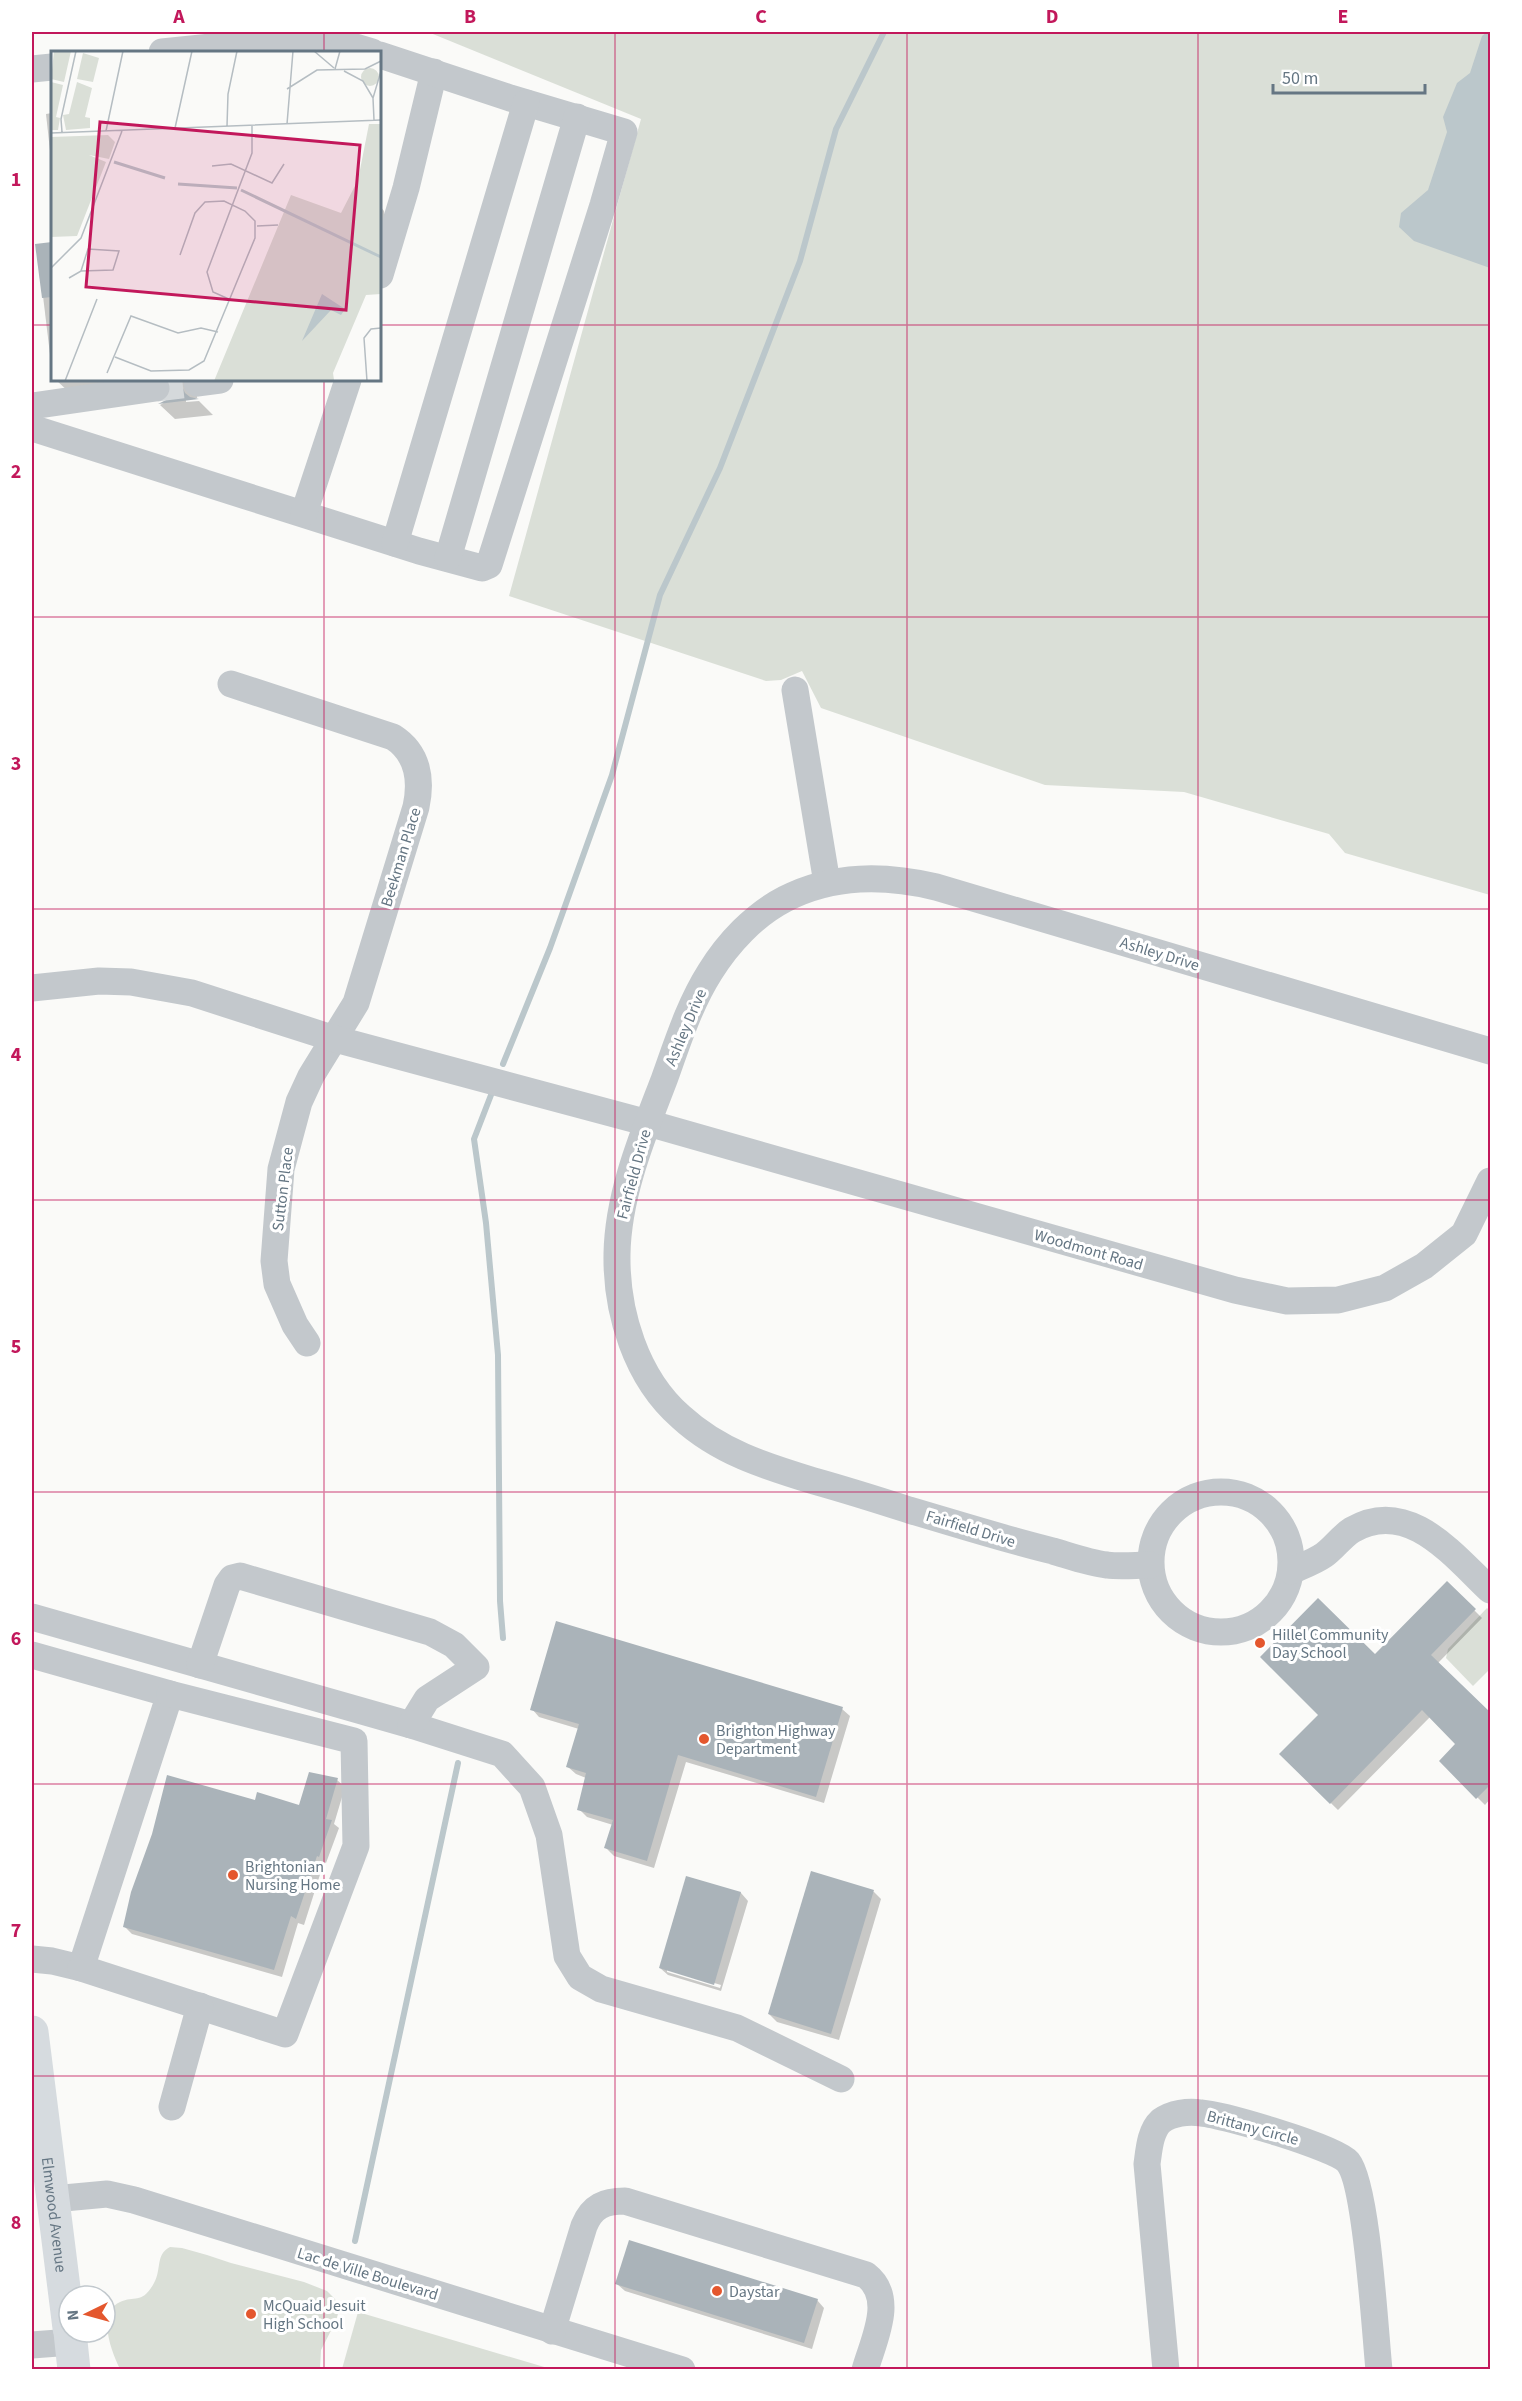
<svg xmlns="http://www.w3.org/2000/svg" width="1522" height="2401" viewBox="0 0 1522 2401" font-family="'Source Sans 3',sans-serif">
<rect width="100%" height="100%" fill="#fafaf8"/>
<!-- green -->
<g fill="#dadfd7">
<path d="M428 32H1490V895L1345 853 1329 834 1184 792 1045 785 821 708 802 671 781 680 766 681 509 596 641 119Z"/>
<path d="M1487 1608 1490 1611V1669L1473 1686 1446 1658 1448 1649Z"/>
<path d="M170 2247 182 2248 207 2255 231 2263 304 2282 327 2291 335 2299 339 2310 336 2321 321 2350 320 2369H120C112 2353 96 2313 120 2302 135 2295 142 2305 154 2283 162 2269 155 2255 170 2247Z"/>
<path d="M358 2312 551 2369H342Z"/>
</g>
<!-- water -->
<path fill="#bbc7cb" d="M1487 32H1490V268L1414 241 1399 227 1401 213 1428 190 1447 132 1443 117 1457 83 1470 73 1482 36Z"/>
<!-- shadow -->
<g fill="#0003" fill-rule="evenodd">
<path d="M52 113V169L46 114Z"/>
<path d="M380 206 384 211 388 243 380 244Z"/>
<path d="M52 244V371L37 246Z"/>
<path d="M56 380H210L198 392 197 398 186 399V402L199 401 213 415 175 419 160 405 167 401 173 388 164 381 69 392Z"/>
<path d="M1447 1583 1482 1618 1438 1663 1489 1713 1490 1712V1799L1485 1805 1441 1761 1458 1744 1430 1717 1338 1810 1281 1754Z"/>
<path d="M532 1709H842L850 1716 824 1803 686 1762 654 1868 614 1856 606 1848 613 1825 587 1817 579 1809 586 1778 576 1774 568 1767 579 1729 539 1717Z"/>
<path d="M337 1780 345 1787 334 1824 339 1828 326 1863 324 1862 304 1925 298 1923 282 1977 132 1934 125 1927 255 1801 300 1807Z"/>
<path d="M812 1873 874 1892 881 1899 839 2040 777 2022 769 2014Z"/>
<path d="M687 1877 741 1893 748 1901 721 1991 668 1975 660 1968ZM667 1969 721 1985 720 1988 667 1972Z"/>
<path d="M617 2284 817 2300 824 2308 812 2349 625 2291Z"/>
</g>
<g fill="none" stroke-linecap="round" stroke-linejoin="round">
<!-- stream -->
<g stroke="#bbc7cb" stroke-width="6">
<path d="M503 1064 550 948 612 775 660 595 720 468 800 261 836 129 884 32"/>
<path d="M491 1095 474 1139 486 1223 498 1355 500 1601 503 1638"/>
<path d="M355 2241 458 1763"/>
</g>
</g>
<!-- building -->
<g fill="#aab3b9">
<path d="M52 242V297L42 298 35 244Z"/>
<path d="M169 380H182V386L185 393 190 397 199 399 158 404 166 400 170 394 172 386Z"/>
<path d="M1447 1581 1476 1609 1431 1655 1491 1713V1784L1476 1799 1439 1761 1455 1744 1422 1710 1330 1804 1279 1754 1318 1715 1260 1657 1318 1598 1375 1654Z"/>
<path d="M556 1621 843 1707 816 1797 678 1755 647 1861 604 1848 613 1820 577 1810 586 1773 566 1767 579 1724 530 1710Z"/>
<path d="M309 1772 338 1778 326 1819 332 1820 319 1857 317 1856 296 1919 291 1916 274 1970 123 1927 131 1892 152 1834 167 1775 255 1800 257 1792 299 1805Z"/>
<path d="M811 1871 874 1890 831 2034 768 2014Z"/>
<path d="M686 1876 741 1892 714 1985 659 1968Z"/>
<path d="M629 2240 818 2299 804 2343 615 2284Z"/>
</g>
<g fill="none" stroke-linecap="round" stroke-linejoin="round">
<!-- minor-tunnel -->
<path stroke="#d5d9db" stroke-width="27" stroke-dasharray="27 14" stroke-linecap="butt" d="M156 388 197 383"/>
<!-- minor -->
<g stroke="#c3c8cc" stroke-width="27">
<path d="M305 32 372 52"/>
<path d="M162 52 319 36"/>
<path d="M32 69 52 67"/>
<path d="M380 275 406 188 434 72"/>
<path d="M197 383 220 380"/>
<path d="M32 406 156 388"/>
<path d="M32 428 419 551 482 568 489 565 603 205 624 132 510 98 380 55"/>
<path d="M304 513 348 380"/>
<path d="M395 543 526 103"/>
<path d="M448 558 577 117"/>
<path d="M231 684 393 737C418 753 422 779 416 807L356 1003 311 1076 299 1102 281 1169 274 1261 277 1284 295 1325 307 1343"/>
<path d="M795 690 827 883"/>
<path d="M32 988 99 981 131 982 192 993 335 1039 648 1123 1235 1290 1287 1301 1338 1300 1385 1288 1424 1266 1464 1234 1490 1181"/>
<circle cx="1221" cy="1562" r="70"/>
<path d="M1150 1565C1136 1565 1121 1567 1107 1565 1089 1563 1070 1556 1053 1551 1004 1539 957 1524 909 1510 878 1500 846 1490 814 1481 765 1466 719 1452 681 1417 636 1378 616 1312 617 1254 618 1194 643 1135 664 1080 677 1044 689 1005 710 972 728 943 754 915 785 899 834 874 885 875 936 887L1490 1051"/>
<path d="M1291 1571C1302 1566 1314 1562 1324 1555 1334 1548 1341 1537 1352 1530 1408 1497 1453 1555 1490 1590"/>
<path d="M32 1617 411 1725 502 1754 532 1787 549 1835 567 1956 580 1977 601 1989 737 2028 841 2079"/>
<path d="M32 1655 170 1694 81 1968 52 1961 32 1959"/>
<path d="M200 1665 227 1585 232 1578 240 1576 430 1632 454 1645 476 1667 427 1699 411 1725"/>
<path d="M81 1968 285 2034 356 1846 354 1741 170 1694"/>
<path d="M172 2107 200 2006"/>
<path d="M53 2199 107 2194 134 2200 682 2370"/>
<path d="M552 2331 584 2226C592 2206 605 2201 625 2201L866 2275C896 2298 873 2341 865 2370"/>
<path d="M32 2345 71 2342"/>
<path d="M1166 2370 1147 2164C1149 2150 1150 2131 1161 2121 1172 2113 1188 2111 1201 2113 1224 2115 1335 2147 1348 2162 1367 2185 1375 2332 1379 2370"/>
</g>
<!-- major -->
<g stroke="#d6dbdf" stroke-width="33">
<path id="s1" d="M32 2032 69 2328"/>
<path d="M70 2332 74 2370"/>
</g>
</g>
<!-- grid -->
<path fill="none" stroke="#c2185b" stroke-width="1.5" stroke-opacity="0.55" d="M324 32V52M615 32V2370M907 32V2370M1198 32V2370M32 325H52M380 325H1490M324 380V2370M32 617H1490M32 909H1490M32 1200H1490M32 1492H1490M32 1784H1490M32 2076H1490"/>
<!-- markers -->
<g fill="#e4572e" stroke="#fff" stroke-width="2">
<circle cx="1260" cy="1643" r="6"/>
<circle cx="704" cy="1739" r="6"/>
<circle cx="233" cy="1875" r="6"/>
<circle cx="717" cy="2291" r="6"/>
<circle cx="251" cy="2314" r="6"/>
</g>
<g text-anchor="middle" stroke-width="6" stroke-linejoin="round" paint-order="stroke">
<!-- street labels -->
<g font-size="16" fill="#657683" stroke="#fff">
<text transform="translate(400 857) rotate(-73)" y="6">Beekman Place</text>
<text transform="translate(1160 953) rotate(17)" y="6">Ashley Drive</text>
<text transform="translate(685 1027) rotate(-67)" y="6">Ashley Drive</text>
<text transform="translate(633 1174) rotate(-75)" y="6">Fairfield Drive</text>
<text transform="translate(282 1189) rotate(-83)" y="6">Sutton Place</text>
<text transform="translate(1089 1249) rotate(16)" y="6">Woodmont Road</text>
<text transform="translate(971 1528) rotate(17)" y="6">Fairfield Drive</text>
<text transform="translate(1253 2127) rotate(15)" y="6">Brittany Circle</text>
<text dy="6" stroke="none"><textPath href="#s1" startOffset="184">Elmwood Avenue</textPath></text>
<text transform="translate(368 2273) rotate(17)" y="6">Lac de Ville Boulevard</text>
</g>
<!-- poi labels -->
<g font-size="16" fill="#657683" stroke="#fff" text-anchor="start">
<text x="1272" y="1640">Hillel Community<tspan x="1272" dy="18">Day School</tspan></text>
<text x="716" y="1736">Brighton Highway<tspan x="716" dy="18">Department</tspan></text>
<text x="245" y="1872">Brightonian<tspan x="245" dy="18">Nursing Home</tspan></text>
<text x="729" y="2297">Daystar</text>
<text x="263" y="2311">McQuaid Jesuit<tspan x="263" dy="18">High School</tspan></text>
</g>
</g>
<!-- overview -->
<g transform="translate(51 51)">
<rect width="330" height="330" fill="#fafaf8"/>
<path d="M3 0H20L13 31 0 28ZM32 2 48 7 42 31 26 28ZM310 26a9 9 0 1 1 18 0a9 9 0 1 1-18 0ZM0 31 12 34 5 66 9 67 7 79H0ZM26 31 41 37 34 66 39 67V77L15 79 12 64 18 63ZM318 73H330V243L315 244 282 322 283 329 299 330H163L240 144 290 162 307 129ZM57 84 64 91 58 108 38 104 55 111 26 185 0 186V86Z" fill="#dadfd7"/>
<path d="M271 243 294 258 290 264 280 259 251 290Z" fill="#bbc7cb"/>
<path fill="none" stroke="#bbc7cb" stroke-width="3" d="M63 111 114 127M127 133 186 137M190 139 330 206"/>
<path fill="none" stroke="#b5bdc2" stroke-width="1.5" d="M263 0 283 17M284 18 289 0M293 20 312 30 322 47M236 38 266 19 314 18 330 10M323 69 322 47 330 20M236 73 242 0M176 75 177 43 186 0M124 77 141 0M55 80 72 0M11 81 10 68 25 0M0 82 330 69M161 115 180 113 221 132 233 113M206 175 227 174M0 217 30 187 71 80M18 227 30 220 62 219 68 200 37 198 30 220M180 249 162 241 156 221 201 102V75M64 306 100 320 138 319 153 310 204 187V170L194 160 173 150 154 151 144 162 129 204M56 322 80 265 127 282 150 277 167 281M14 330 46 248M316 330 313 287 320 278 330 277"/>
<path fill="#c2185b" fill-opacity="0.15" stroke="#c2185b" stroke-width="3" d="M49 71 309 94 295 259 35 236Z"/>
<rect width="330" height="330" fill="none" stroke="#657683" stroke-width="3"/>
</g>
<!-- border -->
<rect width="1522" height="2401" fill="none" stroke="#ffffff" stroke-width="66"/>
<!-- north arrow -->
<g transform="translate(87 2314) rotate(265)"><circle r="28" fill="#ffffff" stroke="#c1c8cd" stroke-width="1.5"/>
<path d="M0-4.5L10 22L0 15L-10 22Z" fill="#e4572e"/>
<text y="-9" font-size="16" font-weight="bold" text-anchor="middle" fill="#657683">N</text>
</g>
<!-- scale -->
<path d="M1273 84v9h152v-9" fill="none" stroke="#657683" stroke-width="3"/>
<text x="1282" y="84" font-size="18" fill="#657683" stroke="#ffffff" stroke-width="4.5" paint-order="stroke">50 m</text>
<rect x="33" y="33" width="1456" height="2335" fill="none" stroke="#c2185b" stroke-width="2"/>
<g font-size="20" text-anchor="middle" font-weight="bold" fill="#c2185b">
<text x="179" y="23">A</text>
<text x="470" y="23">B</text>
<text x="761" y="23">C</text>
<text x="1052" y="23">D</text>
<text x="1343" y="23">E</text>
<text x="16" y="186">1</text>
<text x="16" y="478">2</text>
<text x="16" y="770">3</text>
<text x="16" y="1061">4</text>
<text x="16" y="1353">5</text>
<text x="16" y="1645">6</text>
<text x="16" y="1937">7</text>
<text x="16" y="2229">8</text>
</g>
</svg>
